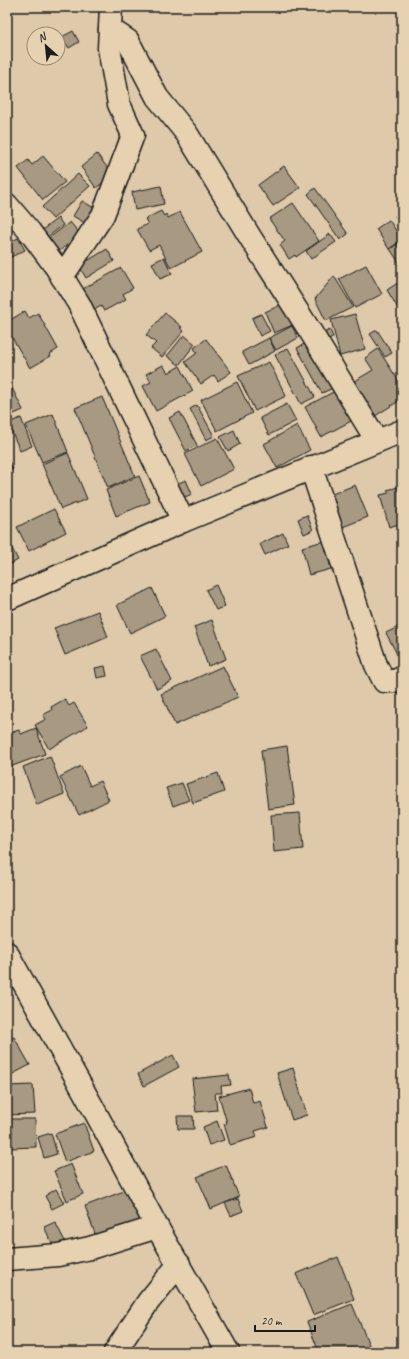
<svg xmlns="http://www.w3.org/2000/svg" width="409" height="1359" viewBox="0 0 409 1359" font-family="Caveat,sans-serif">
<rect width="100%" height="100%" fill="#decaaa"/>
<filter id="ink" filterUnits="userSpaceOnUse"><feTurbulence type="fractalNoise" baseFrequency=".025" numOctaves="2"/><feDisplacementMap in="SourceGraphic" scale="8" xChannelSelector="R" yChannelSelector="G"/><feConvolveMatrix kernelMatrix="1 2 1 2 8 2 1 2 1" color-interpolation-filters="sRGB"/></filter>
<g filter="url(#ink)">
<!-- building -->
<g fill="#a89982" stroke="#1c1c1c">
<path d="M73 31 79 42 69 48 62 37Z"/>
<path d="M97 154 113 175 96 188 81 167Z"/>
<path d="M43 156 65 182 43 200 18 168 28 160 32 165Z"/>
<path d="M284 166 300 188 273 206 258 185Z"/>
<path d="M78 174 90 186 53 219 42 207Z"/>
<path d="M161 186 164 204 135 210 132 192Z"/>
<path d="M315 188 348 234 340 240 308 194Z"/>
<path d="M82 201 96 209 88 225 73 216Z"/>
<path d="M293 203 319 241 296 257 295 255 289 259 280 245 285 241 269 219Z"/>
<path d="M161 211 164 216 166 214 168 218 180 212 202 252 171 268 159 245 149 250 137 229 148 224 145 219Z"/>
<path d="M402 211V227L395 216Z"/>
<path d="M58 218 63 225 44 240 38 233Z"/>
<path d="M389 220 402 240 389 249 376 229Z"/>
<path d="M70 222 80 234 55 255 44 242Z"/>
<path d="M330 234 336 242 311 259 306 251Z"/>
<path d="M18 238 25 250 7 259V244Z"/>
<path d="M402 241V267L390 249Z"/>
<path d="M107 249 114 261 86 278 79 266Z"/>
<path d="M164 257 172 274 160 279 152 263Z"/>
<path d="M366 265 382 294 355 308 339 279Z"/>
<path d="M121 268 133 288 123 294 126 299 104 311 101 306 89 313 77 292Z"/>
<path d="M334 276 353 307 326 321 315 299Z"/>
<path d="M402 280V315L387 290Z"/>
<path d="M285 303 295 324 274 333 265 312Z"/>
<path d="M25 311 29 318 38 313 58 349 50 354 51 356 30 368 7 329V322Z"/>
<path d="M165 313 182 327 180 328 184 331 162 357 151 348 156 343 146 335Z"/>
<path d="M261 314 270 331 260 336 252 318Z"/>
<path d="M355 314 365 349 340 356 331 320Z"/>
<path d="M292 326 298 338 276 350 269 338Z"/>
<path d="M330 330 333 337 324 341 321 334Z"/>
<path d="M377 330 392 353 385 357 370 334Z"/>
<path d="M184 335 195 344 179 365 167 356Z"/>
<path d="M269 338 275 351 249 365 242 352Z"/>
<path d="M206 339 231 372 218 381 214 375 201 384 185 362 197 353 194 348Z"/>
<path d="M308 342 333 388 322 393 297 348Z"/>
<path d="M288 348 315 397 301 404 275 355Z"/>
<path d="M378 349 402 386V399L375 416 353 382 373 370 365 358Z"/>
<path d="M269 362 286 396 255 411 238 376Z"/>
<path d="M163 365 168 373 180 366 193 391 156 411 143 386 151 382 146 374Z"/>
<path d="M7 380H8L23 410 7 417Z"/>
<path d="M237 382 252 413 217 431 201 400Z"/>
<path d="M337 390 353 420 321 437 305 407Z"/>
<path d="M102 397 135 476 108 488 75 408Z"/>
<path d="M287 404 296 421 269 435 260 418Z"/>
<path d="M197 405 214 436 206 440 190 409Z"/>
<path d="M180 412 197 445 186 451 169 418Z"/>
<path d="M53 414 68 452 42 462 26 425Z"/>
<path d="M21 418 32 446 20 451 8 423Z"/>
<path d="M297 425 310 450 277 468 264 444Z"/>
<path d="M234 430 240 444 228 451 220 437Z"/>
<path d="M217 438 234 469 201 486 185 454Z"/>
<path d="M68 453 87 499 61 509 42 464Z"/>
<path d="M7 457 13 469 7 472Z"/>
<path d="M139 476 150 502 116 516 106 490Z"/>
<path d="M186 480 192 494 180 499 174 485Z"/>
<path d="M355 485 368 517 340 528 327 496Z"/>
<path d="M402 486V523L389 527 380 495 389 493 387 490Z"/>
<path d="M54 509 66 532 29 551 17 527Z"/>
<path d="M307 515 313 530 304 534 298 519Z"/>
<path d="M283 533 288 544 265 555 260 544Z"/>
<path d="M7 539 18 560 7 566Z"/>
<path d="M324 541 331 569 309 575 302 547Z"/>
<path d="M216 585 225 606 216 610 206 590Z"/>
<path d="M152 588 165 616 130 633 117 605Z"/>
<path d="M98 611 108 637 65 655 54 628Z"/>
<path d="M212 620 226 659 208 666 194 627Z"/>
<path d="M402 625V657L399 658 386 633Z"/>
<path d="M156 649 172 681 157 689 140 656Z"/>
<path d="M105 666 107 676 97 678 95 668Z"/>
<path d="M223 666 238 697 175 725 161 694Z"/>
<path d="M65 699 69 706 74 703 88 726 49 749 35 725 46 719 43 715 52 710 51 707Z"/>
<path d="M36 728 45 754 7 768V745H8L7 734 19 730 21 734Z"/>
<path d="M287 746 295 805 268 809 261 750Z"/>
<path d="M50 756 64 794 37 805 23 767Z"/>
<path d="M81 766 90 786 100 781 109 800 79 815 60 777Z"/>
<path d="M218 773 224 792 193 803 186 784Z"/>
<path d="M182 783 189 800 173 806 166 788Z"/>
<path d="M300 813 303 849 274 852 271 815Z"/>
<path d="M14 1037 30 1065 7 1077V1041Z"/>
<path d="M173 1055 179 1067 144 1086 138 1074Z"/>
<path d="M293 1068 307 1115 292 1120 277 1073Z"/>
<path d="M229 1075 231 1085 221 1086 222 1093H215L217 1110 196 1112 192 1079Z"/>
<path d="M33 1085 35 1114 7 1115V1086Z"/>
<path d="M249 1088 253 1103 260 1101 268 1127 255 1131 257 1137 230 1145 224 1124 227 1123 219 1096Z"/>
<path d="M177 1116H193L194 1129H178Z"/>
<path d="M10 1119H35L36 1147 10 1148Z"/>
<path d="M217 1121 224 1140 209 1145 203 1127Z"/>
<path d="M84 1123 94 1151 65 1162 55 1134Z"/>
<path d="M51 1133 57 1154 44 1158 38 1137Z"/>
<path d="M71 1164 83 1194 67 1201 54 1171Z"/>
<path d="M226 1165 239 1197 211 1209 197 1177Z"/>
<path d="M56 1189 64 1203 52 1209 45 1196Z"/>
<path d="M129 1189 141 1222 97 1239 85 1206Z"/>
<path d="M238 1199 243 1211 231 1216 225 1203Z"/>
<path d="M55 1222 68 1247 57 1253 44 1227Z"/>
<path d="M338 1257 354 1299 313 1315 296 1274Z"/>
<path d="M352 1304 372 1352H319L307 1322Z"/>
</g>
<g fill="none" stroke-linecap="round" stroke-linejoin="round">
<defs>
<g id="minor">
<path d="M110 29 128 41 157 97 187 134 250 237 312 334 377 441"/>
<path d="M7 205 30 232 56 267 79 304 183 521"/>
<path d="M62 277 103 215 133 135 119 104 109 48 111 7"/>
<path d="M311 467 376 665 384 681H394L402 678"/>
<path d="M7 953 92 1106 157 1227 228 1352"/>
<path d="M7 1259 58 1255 90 1248 157 1227"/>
<path d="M115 1352 148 1302 179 1264"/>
</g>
<path id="tertiary" d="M7 599 183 521 402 431"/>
</defs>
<!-- minor casing -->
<use href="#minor" stroke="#1c1c1c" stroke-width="25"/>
<!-- tertiary casing -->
<use href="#tertiary" stroke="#1c1c1c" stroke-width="25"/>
<!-- minor -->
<use href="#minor" stroke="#e6d1b0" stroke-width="22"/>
<!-- tertiary -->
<use href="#tertiary" stroke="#e6d1b0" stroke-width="22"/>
</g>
</g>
<!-- margin -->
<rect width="409" height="1359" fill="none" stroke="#e6d1b0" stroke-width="24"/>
<rect x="12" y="12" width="385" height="1335" fill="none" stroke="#1c1c1c" stroke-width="1.5" filter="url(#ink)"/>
<!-- north arrow -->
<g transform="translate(46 46) rotate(333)"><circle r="19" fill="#e6d1b0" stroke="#958975"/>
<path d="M0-3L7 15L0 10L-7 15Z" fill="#1c1c1c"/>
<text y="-6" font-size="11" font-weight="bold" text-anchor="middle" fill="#1c1c1c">N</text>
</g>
<!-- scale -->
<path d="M255 1325v6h60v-6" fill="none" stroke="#1c1c1c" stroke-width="2"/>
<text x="261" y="1325" font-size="12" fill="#1c1c1c" stroke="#e6d1b0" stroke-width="3" paint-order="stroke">20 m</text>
</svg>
